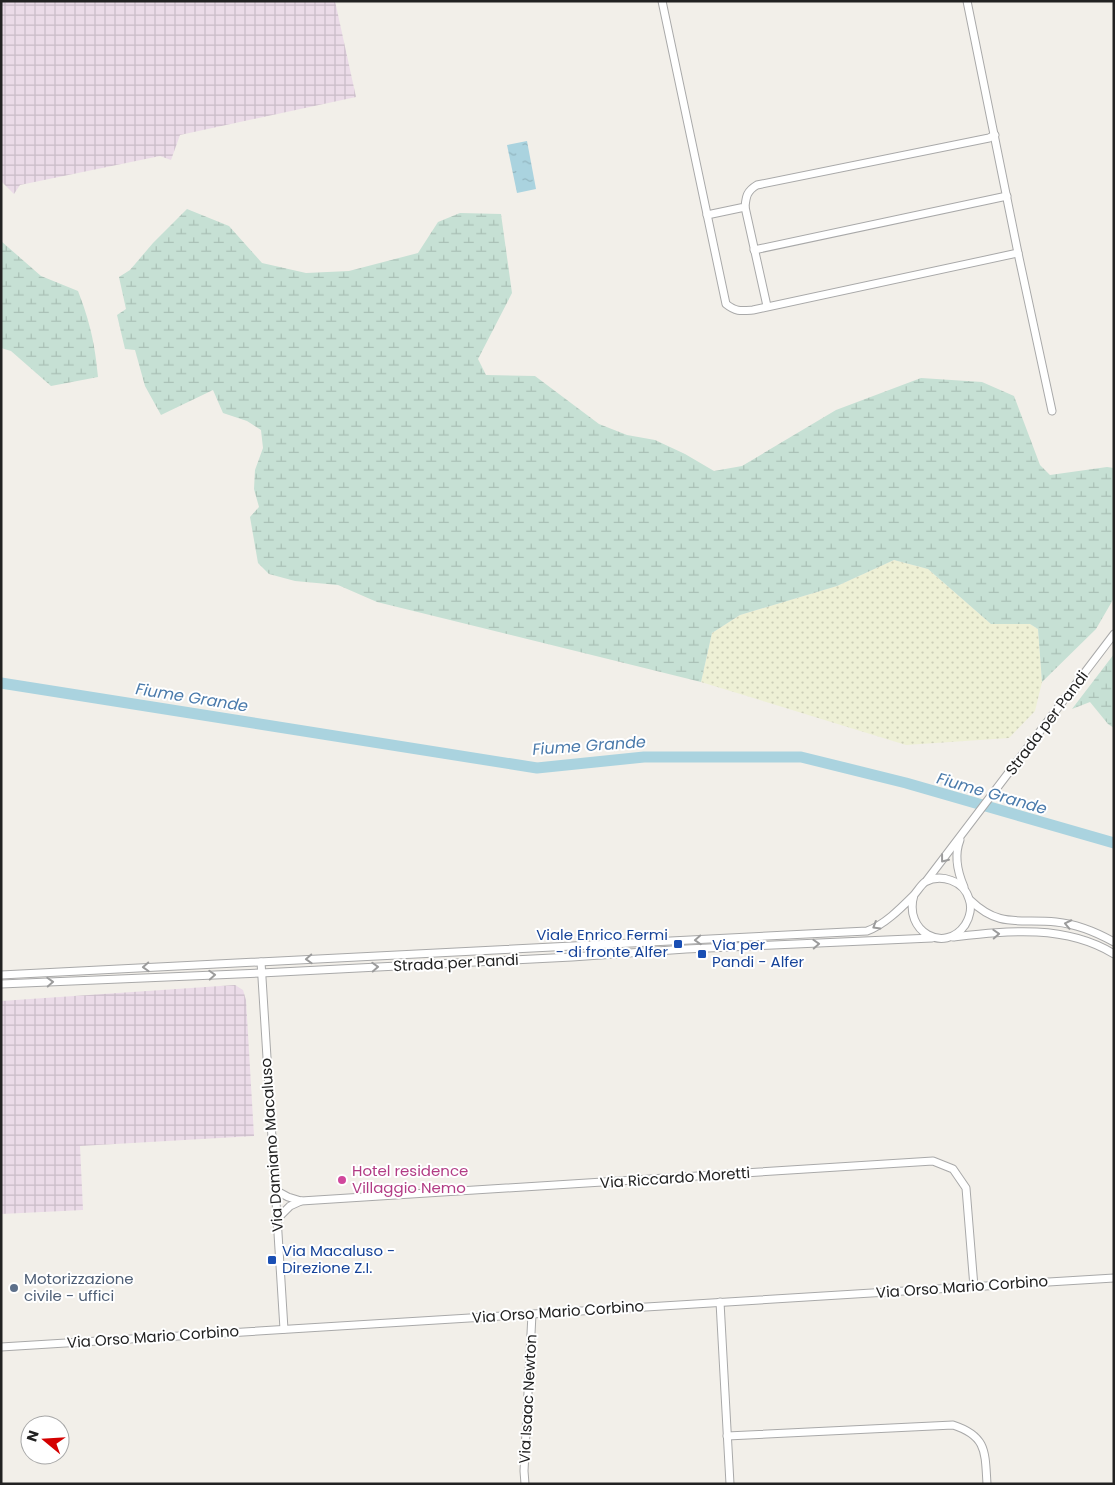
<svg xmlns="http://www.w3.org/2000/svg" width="1115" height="1485" viewBox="0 0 1115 1485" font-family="Poppins,sans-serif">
<defs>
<pattern id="industrial-grid" width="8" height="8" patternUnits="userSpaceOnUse" patternTransform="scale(1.25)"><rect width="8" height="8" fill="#ebdbe8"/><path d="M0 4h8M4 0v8" fill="none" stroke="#c9bcc7"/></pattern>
<pattern id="farmland-dots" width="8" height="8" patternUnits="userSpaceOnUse" patternTransform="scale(1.25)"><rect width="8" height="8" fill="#eef0d5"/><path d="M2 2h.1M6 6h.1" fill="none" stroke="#ccceb7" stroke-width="1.8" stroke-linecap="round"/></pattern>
<pattern id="wetland-marsh" width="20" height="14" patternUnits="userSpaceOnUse" patternTransform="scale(1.25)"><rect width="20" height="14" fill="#c6e0d4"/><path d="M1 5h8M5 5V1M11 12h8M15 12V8" fill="none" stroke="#aac0b6"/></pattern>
<pattern id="water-ripples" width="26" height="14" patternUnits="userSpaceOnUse" patternTransform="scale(1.25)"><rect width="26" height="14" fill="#aad3df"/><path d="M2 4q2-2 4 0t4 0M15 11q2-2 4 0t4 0" fill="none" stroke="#92b5bf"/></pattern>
</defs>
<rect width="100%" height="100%" fill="#f2efe9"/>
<!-- industrial -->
<g fill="url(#industrial-grid)">
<path d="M1 1H335L356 97 180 135 171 160 160 156 20 185 14 194 1 181Z"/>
<path d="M235 985 243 990 246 1000 254 1136 80 1146 83 1210 1 1214V1001Z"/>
</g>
<!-- farmland -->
<path fill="url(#farmland-dots)" d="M894 560 928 569 991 624H1030L1038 629 1042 682 1035 711 1009 738 906 745 701 682 712 633 740 615 837 586Z"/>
<!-- wetland -->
<g fill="url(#wetland-marsh)">
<path d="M187 209 229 226 262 263 306 273 349 271 418 253 438 222 460 213 501 214 512 293 478 359 486 375 535 376 599 424 627 435 655 440 685 454 714 471 742 466 836 410 921 378 982 382 1014 396 1040 465 1050 475 1107 467 1114 468V598L1096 629 1042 682 1038 629 1030 624H991L928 569 894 560 837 586 740 615 712 633 701 682 377 602 338 585 295 581 269 574 258 563 250 517 259 507 254 489 255 470 263 448 261 430 247 421 223 413 213 390 161 415 145 386 135 350 125 349 117 315 126 309 119 277 130 270 153 243Z"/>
<path d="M1 241 41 276 78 291C90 322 95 344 98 377L51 386 11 351 1 348Z"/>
<path d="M1114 654V728L1108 724 1090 702 1072 709Z"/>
</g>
<!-- water -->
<path fill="url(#water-ripples)" d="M527 141 536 189 517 193 507 145Z"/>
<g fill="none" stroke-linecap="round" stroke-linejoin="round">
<!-- river -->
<path stroke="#aad3df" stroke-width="11" d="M1 683 537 768 644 757H801L906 783 1114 843"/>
<defs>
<g id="minor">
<path d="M662 1 726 304C736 312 741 311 753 310L1018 253"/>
<path d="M967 1 1018 253 1052 411"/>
<path d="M745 207 767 306"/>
<path d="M707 215 745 207C746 196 747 191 757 185L989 138 995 135"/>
<path d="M754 250 1007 196"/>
<path d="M960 840C954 855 958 873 964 887"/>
<path d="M927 880 1114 634"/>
<path d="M970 900C1000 929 1020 918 1056 922 1076 924 1096 932 1114 942"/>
<path d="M953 937C1007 931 1065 924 1114 954"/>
<path d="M261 962 284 1329"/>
<path d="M1 975 867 931C884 925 900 909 913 896 917 892 920 886 925 882 941 873 964 881 969 899 972 907 970 917 965 925 945 954 903 932 914 895"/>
<path d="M1 984 261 973 572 957 686 949 932 938"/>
<path d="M275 1190 288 1197 301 1201 933 1161 953 1169 966 1188 974 1287"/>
<path d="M277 1219 290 1206 301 1201"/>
<path d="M720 1302 730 1484"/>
<path d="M1 1347 1114 1278"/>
<path d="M727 1436 953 1425C987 1436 985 1452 987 1484"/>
<path d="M525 1484 524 1471 532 1314"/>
</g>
</defs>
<!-- minor casing -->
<use href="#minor" stroke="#a9a9a9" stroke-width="9"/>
<!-- minor -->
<use href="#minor" stroke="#fff" stroke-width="7"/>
</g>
<!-- one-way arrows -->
<defs><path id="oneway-chevron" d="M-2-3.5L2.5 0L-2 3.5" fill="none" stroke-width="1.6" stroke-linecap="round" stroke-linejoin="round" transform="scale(1.25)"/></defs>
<g stroke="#9c9c9c">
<use href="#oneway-chevron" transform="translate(944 859) rotate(128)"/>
<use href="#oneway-chevron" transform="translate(1068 924) rotate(-168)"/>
<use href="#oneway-chevron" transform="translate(876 926) rotate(149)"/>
<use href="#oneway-chevron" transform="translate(996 934) rotate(-3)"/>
<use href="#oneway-chevron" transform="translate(698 940) rotate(177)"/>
<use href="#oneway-chevron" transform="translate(816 944) rotate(-3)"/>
<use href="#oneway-chevron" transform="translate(309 959) rotate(177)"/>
<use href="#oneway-chevron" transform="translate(146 967) rotate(177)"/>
<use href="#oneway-chevron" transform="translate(375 967) rotate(-3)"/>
<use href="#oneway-chevron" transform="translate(212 975) rotate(-3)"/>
<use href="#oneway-chevron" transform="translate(50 982) rotate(-3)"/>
</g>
<!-- markers -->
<g fill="#1a4fb4" stroke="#fff" stroke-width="2">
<rect x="673" y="939" width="10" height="10" rx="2.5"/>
<rect x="697" y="949" width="10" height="10" rx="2.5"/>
<rect x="267" y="1255" width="10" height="10" rx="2.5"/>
</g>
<circle fill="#d1479c" stroke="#fff" stroke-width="2" cx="342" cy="1180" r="5"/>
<circle fill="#5c6f8a" stroke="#fff" stroke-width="2" cx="14" cy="1288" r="5"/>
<g text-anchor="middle" stroke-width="4" stroke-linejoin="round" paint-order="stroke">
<!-- street labels -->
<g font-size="15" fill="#222" stroke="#fff">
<text transform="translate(1047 723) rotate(-53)" y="5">Strada per Pandi</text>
<text transform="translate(456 963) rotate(-3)" y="5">Strada per Pandi</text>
<text transform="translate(272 1145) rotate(-94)" y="5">Via Damiano Macaluso</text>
<text transform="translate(675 1178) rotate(-4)" y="5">Via Riccardo Moretti</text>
<text transform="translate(962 1287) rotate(-4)" y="5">Via Orso Mario Corbino</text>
<text transform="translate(558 1312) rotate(-4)" y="5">Via Orso Mario Corbino</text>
<text transform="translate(153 1337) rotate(-4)" y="5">Via Orso Mario Corbino</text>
<text transform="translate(528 1399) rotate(-87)" y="5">Via Isaac Newton</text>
</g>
<!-- transit labels -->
<g font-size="15" fill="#164399" stroke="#fff" text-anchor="start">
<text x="668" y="940" text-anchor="end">Viale Enrico Fermi<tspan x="668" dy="17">- di fronte Alfer</tspan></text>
<text x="712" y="950">Via per<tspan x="712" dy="17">Pandi - Alfer</tspan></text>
<text x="282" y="1256">Via Macaluso -<tspan x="282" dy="17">Direzione Z.I.</tspan></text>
</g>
<!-- hotel labels -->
<g font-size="15" fill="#b23c85" stroke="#fff" text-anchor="start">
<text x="352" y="1176">Hotel residence<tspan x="352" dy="17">Villaggio Nemo</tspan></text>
</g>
<!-- service labels -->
<g font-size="15" fill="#4e5e75" stroke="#fff" text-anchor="start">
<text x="24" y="1284">Motorizzazione<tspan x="24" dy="17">civile - uffici</tspan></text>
</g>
<!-- water labels -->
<g font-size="16" font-style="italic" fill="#4a7aab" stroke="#fff">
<text transform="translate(192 697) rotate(9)" y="6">Fiume Grande</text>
<text transform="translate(589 745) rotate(-4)" y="6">Fiume Grande</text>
<text transform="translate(992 793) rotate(16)" y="6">Fiume Grande</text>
</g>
</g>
<!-- border -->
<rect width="1115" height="1485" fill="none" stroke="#222222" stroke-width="5"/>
<!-- north arrow -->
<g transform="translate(45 1440) rotate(288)"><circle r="24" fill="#ffffff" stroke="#a7a7a7"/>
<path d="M0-4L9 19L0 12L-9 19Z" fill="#d40000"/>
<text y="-8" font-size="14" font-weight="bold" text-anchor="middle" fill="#222222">N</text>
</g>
</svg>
